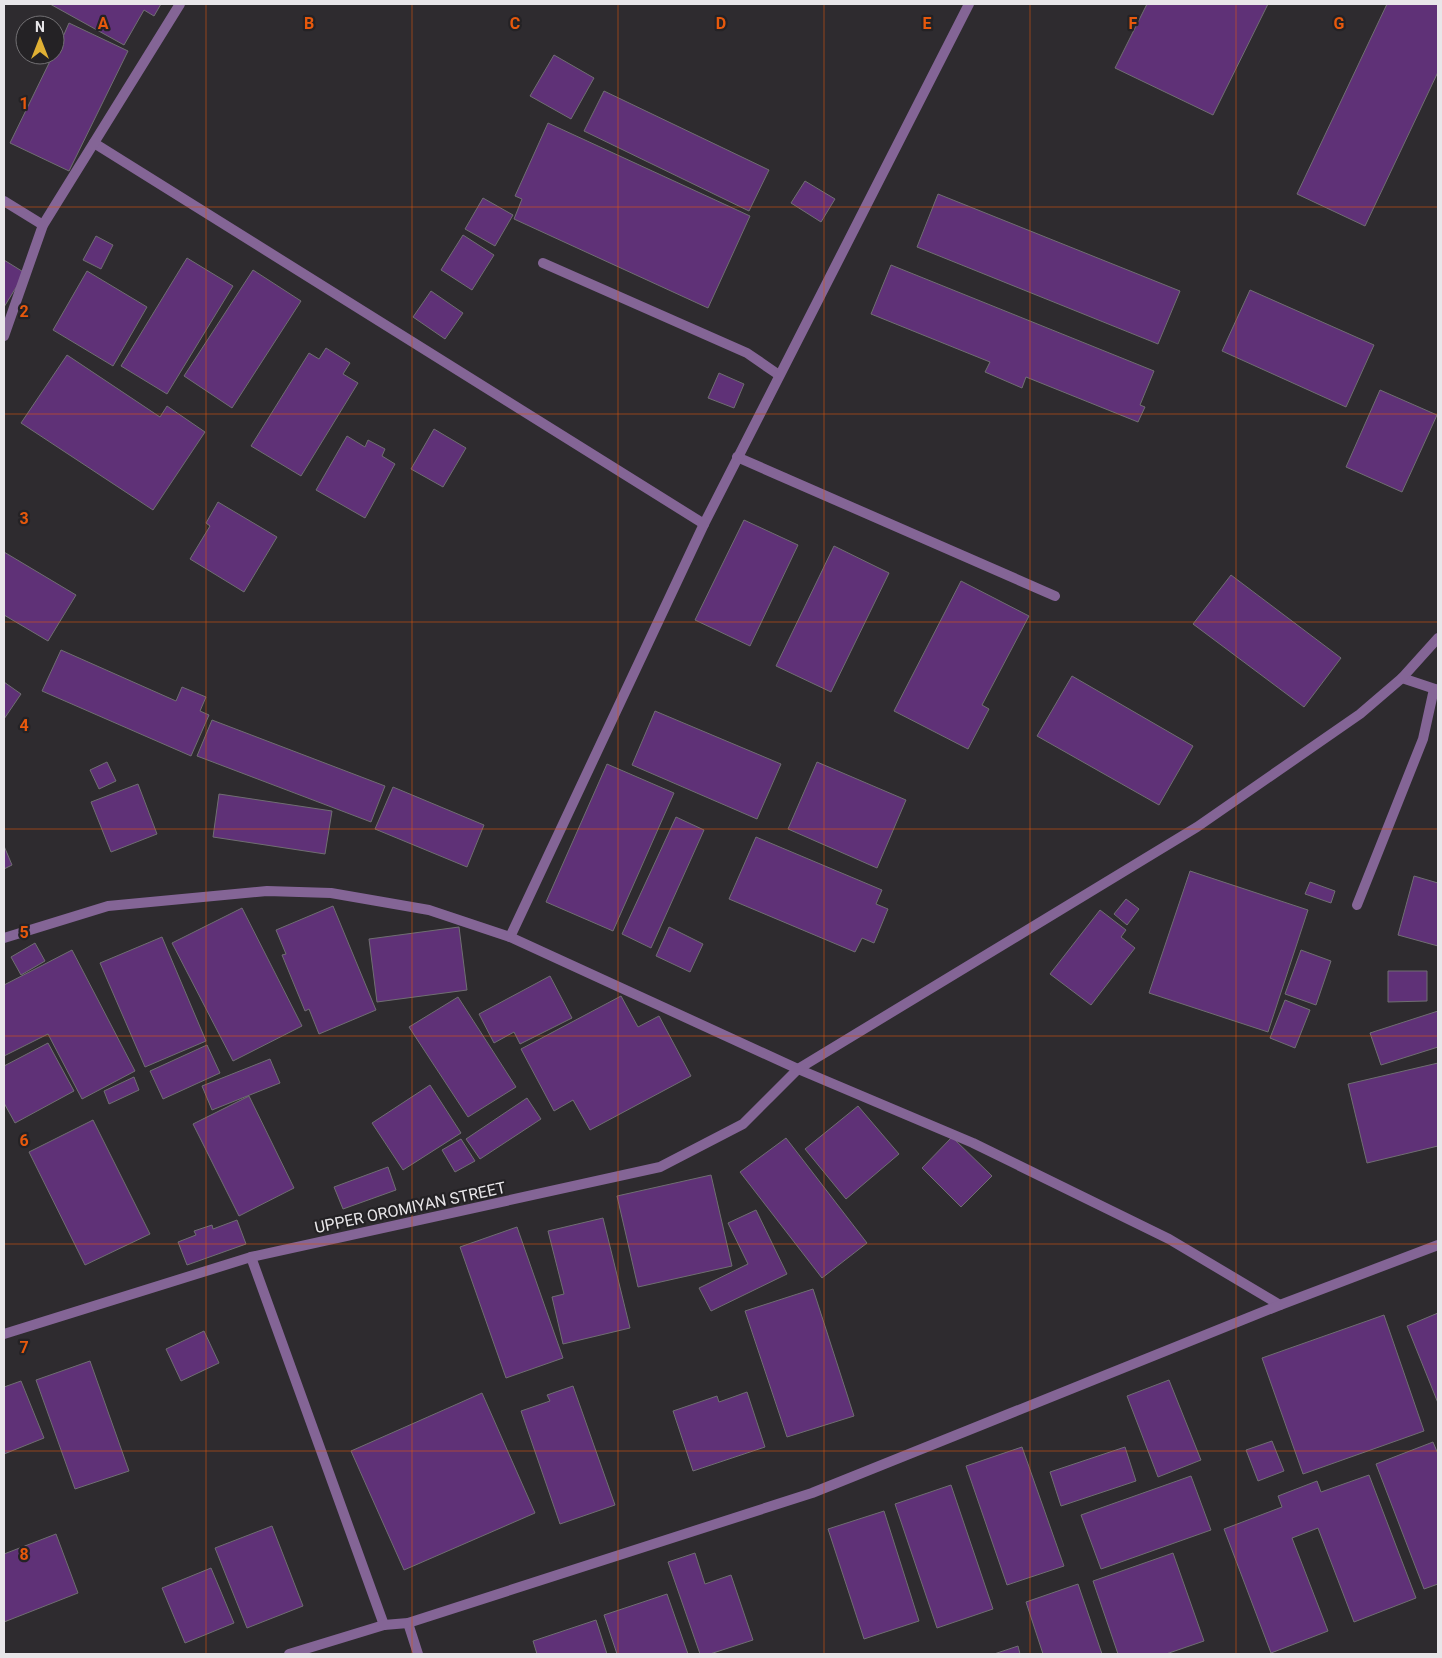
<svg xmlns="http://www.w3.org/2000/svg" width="1442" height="1658" viewBox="0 0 1442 1658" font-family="Roboto,sans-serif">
<rect width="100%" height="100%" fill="#2e2b2f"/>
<!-- building -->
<g fill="#5f3177" stroke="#706e72">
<path d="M50 4H161L154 16 144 10 124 45Z"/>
<path d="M1147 4H1268L1213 115 1115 68Z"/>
<path d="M1387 4H1438V72L1365 226 1297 194Z"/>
<path d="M69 23 128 51 69 171 10 143 53 55H55Z"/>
<path d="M554 55 594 78 571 119 530 96Z"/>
<path d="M604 91 769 170 749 211 584 131Z"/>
<path d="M548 123 750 216 708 308 514 219 522 199 515 196Z"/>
<path d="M805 181 835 199 821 222 791 203Z"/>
<path d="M938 194 1180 291 1158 344 917 247Z"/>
<path d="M483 198 513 215 495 246 465 229Z"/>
<path d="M463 235 494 255 472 290 441 270Z"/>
<path d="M96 236 113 245 101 269 83 260Z"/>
<path d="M187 258 233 286 167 394 121 366Z"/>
<path d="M4 260 25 273 4 307Z"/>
<path d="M891 265 1154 371 1140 405 1145 407 1138 422 1026 377 1022 388 985 372 990 362 871 314Z"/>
<path d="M253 270 301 301 232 408 184 376Z"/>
<path d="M87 271 147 307 113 366 53 330Z"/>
<path d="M1250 290 1374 345 1346 407 1222 351Z"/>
<path d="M431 291 463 313 445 339 413 317Z"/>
<path d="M326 348 350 363 343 374 358 383 301 476 251 446 309 353 319 359Z"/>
<path d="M67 355 160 417 167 406 205 432 153 510 21 423Z"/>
<path d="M719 373 744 384 734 408 708 398Z"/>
<path d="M1380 390 1437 415 1402 492 1346 467Z"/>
<path d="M434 429 466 448 443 487 411 469Z"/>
<path d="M347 436 365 447 368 440 385 449 382 456 395 464 365 518 316 490Z"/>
<path d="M218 502 277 537 244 592 190 559 210 526 206 523Z"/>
<path d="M744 520 798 545 750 646 695 620Z"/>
<path d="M834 546 889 573 831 692 776 666Z"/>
<path d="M4 552 76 595 48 641 4 615Z"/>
<path d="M1231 575 1341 658 1304 707 1193 624Z"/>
<path d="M961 581 1029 616 982 705 989 709 968 749 894 711Z"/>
<path d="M61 650 176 701 182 687 206 697 200 711 209 715 191 756 42 691Z"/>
<path d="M1072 676 1193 746 1159 805 1037 736Z"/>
<path d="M4 682 21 694 4 719Z"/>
<path d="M655 711 781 764 757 819 632 765Z"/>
<path d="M212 720 385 786 371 822 197 756Z"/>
<path d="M107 762 116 781 99 789 90 770Z"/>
<path d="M817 762 906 800 877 868 788 829Z"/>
<path d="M607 764 674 793 613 931 546 902Z"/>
<path d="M138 784 157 834 111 852 91 802Z"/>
<path d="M393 787 484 825 467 867 375 829Z"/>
<path d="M219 794 332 811 325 854 213 837Z"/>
<path d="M676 817 704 830 651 948 622 934Z"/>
<path d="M756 837 882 890 876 904 888 909 874 943 862 938 855 952 729 899Z"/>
<path d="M4 846 12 865 4 869Z"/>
<path d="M1190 871 1308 910 1268 1032 1149 993Z"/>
<path d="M1414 876 1438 883V946L1398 935Z"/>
<path d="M1310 882 1335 891 1331 903 1305 894Z"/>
<path d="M1126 899 1139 909 1127 925 1114 914Z"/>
<path d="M333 906 376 1010 319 1034 309 1009 305 1011 282 955 286 954 276 930Z"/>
<path d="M242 908 302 1026 233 1061 172 943Z"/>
<path d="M1100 910 1126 930 1121 937 1135 948 1091 1005 1050 974Z"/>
<path d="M459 927 467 990 377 1002 369 939Z"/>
<path d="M669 927 703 944 690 972 656 956Z"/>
<path d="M162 937 206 1041 145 1067 100 963Z"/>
<path d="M35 943 45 961 21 975 11 957Z"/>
<path d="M72 950 135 1071 82 1099 48 1034 4 1056V985Z"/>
<path d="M1301 950 1331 961 1316 1005 1285 994Z"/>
<path d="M1388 971H1427V1001L1388 1002Z"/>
<path d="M550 976 572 1018 520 1044 514 1032 494 1043 479 1014Z"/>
<path d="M621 996 638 1027 659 1016 691 1076 590 1130 573 1100 554 1111 521 1049Z"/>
<path d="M458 997 516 1087 468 1117 409 1027Z"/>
<path d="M1285 1000 1310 1010 1295 1048 1270 1038Z"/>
<path d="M1438 1011V1047L1381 1065 1370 1033Z"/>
<path d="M48 1043 74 1091 15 1123 4 1103V1066Z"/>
<path d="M207 1045 220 1073 163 1099 150 1071Z"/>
<path d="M270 1059 280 1083 212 1110 202 1086Z"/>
<path d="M1438 1063V1146L1367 1163 1348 1084Z"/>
<path d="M134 1077 139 1090 109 1104 104 1091Z"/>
<path d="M430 1085 461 1133 403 1170 372 1123Z"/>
<path d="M249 1096 294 1188 239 1216 193 1124Z"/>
<path d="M527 1098 541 1119 480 1159 466 1139Z"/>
<path d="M858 1106 899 1154 846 1199 805 1149Z"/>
<path d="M93 1120 150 1234 85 1265 29 1152Z"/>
<path d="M952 1137 992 1176 961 1207 922 1168Z"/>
<path d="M786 1138 867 1243 822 1278 740 1172Z"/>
<path d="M461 1139 475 1161 455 1172 442 1150Z"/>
<path d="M388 1167 396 1190 343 1209 334 1187Z"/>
<path d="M711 1175 732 1266 638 1287 617 1196Z"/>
<path d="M756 1210 787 1274 711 1311 699 1288 748 1264 728 1223Z"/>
<path d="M603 1218 630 1328 563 1344 552 1297 564 1294 548 1231Z"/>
<path d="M237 1220 246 1244 187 1265 178 1242 196 1235 194 1231 212 1225 213 1229Z"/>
<path d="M517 1227 563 1358 506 1378 460 1247Z"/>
<path d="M813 1289 854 1416 787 1437 745 1311Z"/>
<path d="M1438 1313V1403L1407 1326Z"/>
<path d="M1384 1315 1424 1431 1303 1474 1262 1358Z"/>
<path d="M204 1331 219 1363 181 1381 166 1349Z"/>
<path d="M90 1361 129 1471 75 1489 36 1380Z"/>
<path d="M1169 1380 1201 1460 1158 1477 1127 1396Z"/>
<path d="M21 1381 44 1438 4 1454V1387Z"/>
<path d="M573 1386 615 1505 560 1524 521 1411 550 1401 547 1395Z"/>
<path d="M747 1392 765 1447 693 1471 673 1411 717 1396 719 1402Z"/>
<path d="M482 1393 535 1513 404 1570 351 1451Z"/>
<path d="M1272 1441 1284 1471 1258 1481 1246 1450Z"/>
<path d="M1433 1442 1438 1454V1584L1424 1589 1376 1464Z"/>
<path d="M1022 1447 1064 1566 1007 1585 966 1466Z"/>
<path d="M1125 1447 1136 1481 1061 1506 1050 1472Z"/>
<path d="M1369 1475 1416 1598 1354 1622 1318 1528 1292 1538 1328 1631 1271 1653 1224 1529 1282 1507 1278 1496 1317 1481 1321 1492Z"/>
<path d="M1191 1476 1211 1530 1101 1569 1081 1515Z"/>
<path d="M951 1485 993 1609 937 1628 895 1504Z"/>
<path d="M884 1511 919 1621 864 1639 828 1529Z"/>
<path d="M272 1526 303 1606 247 1628 215 1548Z"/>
<path d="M56 1534 78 1593 4 1622V1554Z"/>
<path d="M695 1553 705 1584 731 1575 753 1640 710 1654H700L668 1562Z"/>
<path d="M1173 1553 1204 1641 1166 1654H1118L1093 1581Z"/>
<path d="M211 1568 234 1623 185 1643 162 1588Z"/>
<path d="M1078 1584 1102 1654H1043L1026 1602Z"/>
<path d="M667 1594 688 1654H617L604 1615Z"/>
<path d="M596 1620 607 1654H537L533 1641Z"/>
<path d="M1018 1646 1020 1654H994Z"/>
</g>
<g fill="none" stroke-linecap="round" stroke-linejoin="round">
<!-- service -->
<g stroke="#846596" stroke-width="10">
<path d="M543 263 747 353 779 375"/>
<path d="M1357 905 1423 739 1434 689"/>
</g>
<!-- minor -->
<g stroke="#846596" stroke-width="10">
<path d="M94 143 704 524"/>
<path d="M4 201 43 225"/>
<path d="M4 336 43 225 180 4"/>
<path d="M737 457 1055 596"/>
<path d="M1402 678 1438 690"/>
<path d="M510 937 704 524 969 4"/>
<path d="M4 938 108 906 267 891 331 893 429 910 510 937 798 1069 973 1143 1169 1239 1280 1305"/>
<path d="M251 1257 384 1625"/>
<path d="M4 1334 251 1257 660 1167 743 1124 798 1069 1197 827 1360 714 1402 678 1438 638"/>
<path d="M408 1623 418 1654"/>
<path d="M289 1654 384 1625 408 1623 812 1493 1280 1305 1438 1245"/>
</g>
</g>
<!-- grid -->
<path fill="none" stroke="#e8590c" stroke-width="1" stroke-opacity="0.55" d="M206 4V1654M412 4V1654M618 4V1654M824 4V1654M1030 4V1654M1236 4V1654M4 207H1438M4 414H1438M4 622H1438M4 829H1438M4 1036H1438M4 1244H1438M4 1451H1438"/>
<g text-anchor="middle" stroke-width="4.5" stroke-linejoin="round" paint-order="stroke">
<!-- street labels -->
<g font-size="16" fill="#e8e6e9" stroke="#242225">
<text transform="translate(410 1207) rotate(-12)" y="6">UPPER OROMIYAN STREET</text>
</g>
</g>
<g font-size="16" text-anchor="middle" font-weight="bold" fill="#e8590c" stroke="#242225" stroke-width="4.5" stroke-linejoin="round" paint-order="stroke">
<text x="103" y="29">A</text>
<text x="309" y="29">B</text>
<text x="515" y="29">C</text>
<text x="721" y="29">D</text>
<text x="927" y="29">E</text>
<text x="1133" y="29">F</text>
<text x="1339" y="29">G</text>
<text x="24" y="109">1</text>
<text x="24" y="317">2</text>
<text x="24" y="524">3</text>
<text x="24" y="731">4</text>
<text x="24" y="938">5</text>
<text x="24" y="1146">6</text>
<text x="24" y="1353">7</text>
<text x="24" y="1560">8</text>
</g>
<!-- border -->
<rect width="1442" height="1658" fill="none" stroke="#e8e6e9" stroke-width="10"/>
<!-- north arrow -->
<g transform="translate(40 40)"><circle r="24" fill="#242225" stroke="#727073"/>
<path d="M0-4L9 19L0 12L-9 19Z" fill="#e0b034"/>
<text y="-8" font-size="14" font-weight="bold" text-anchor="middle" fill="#e8e6e9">N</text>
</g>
</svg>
